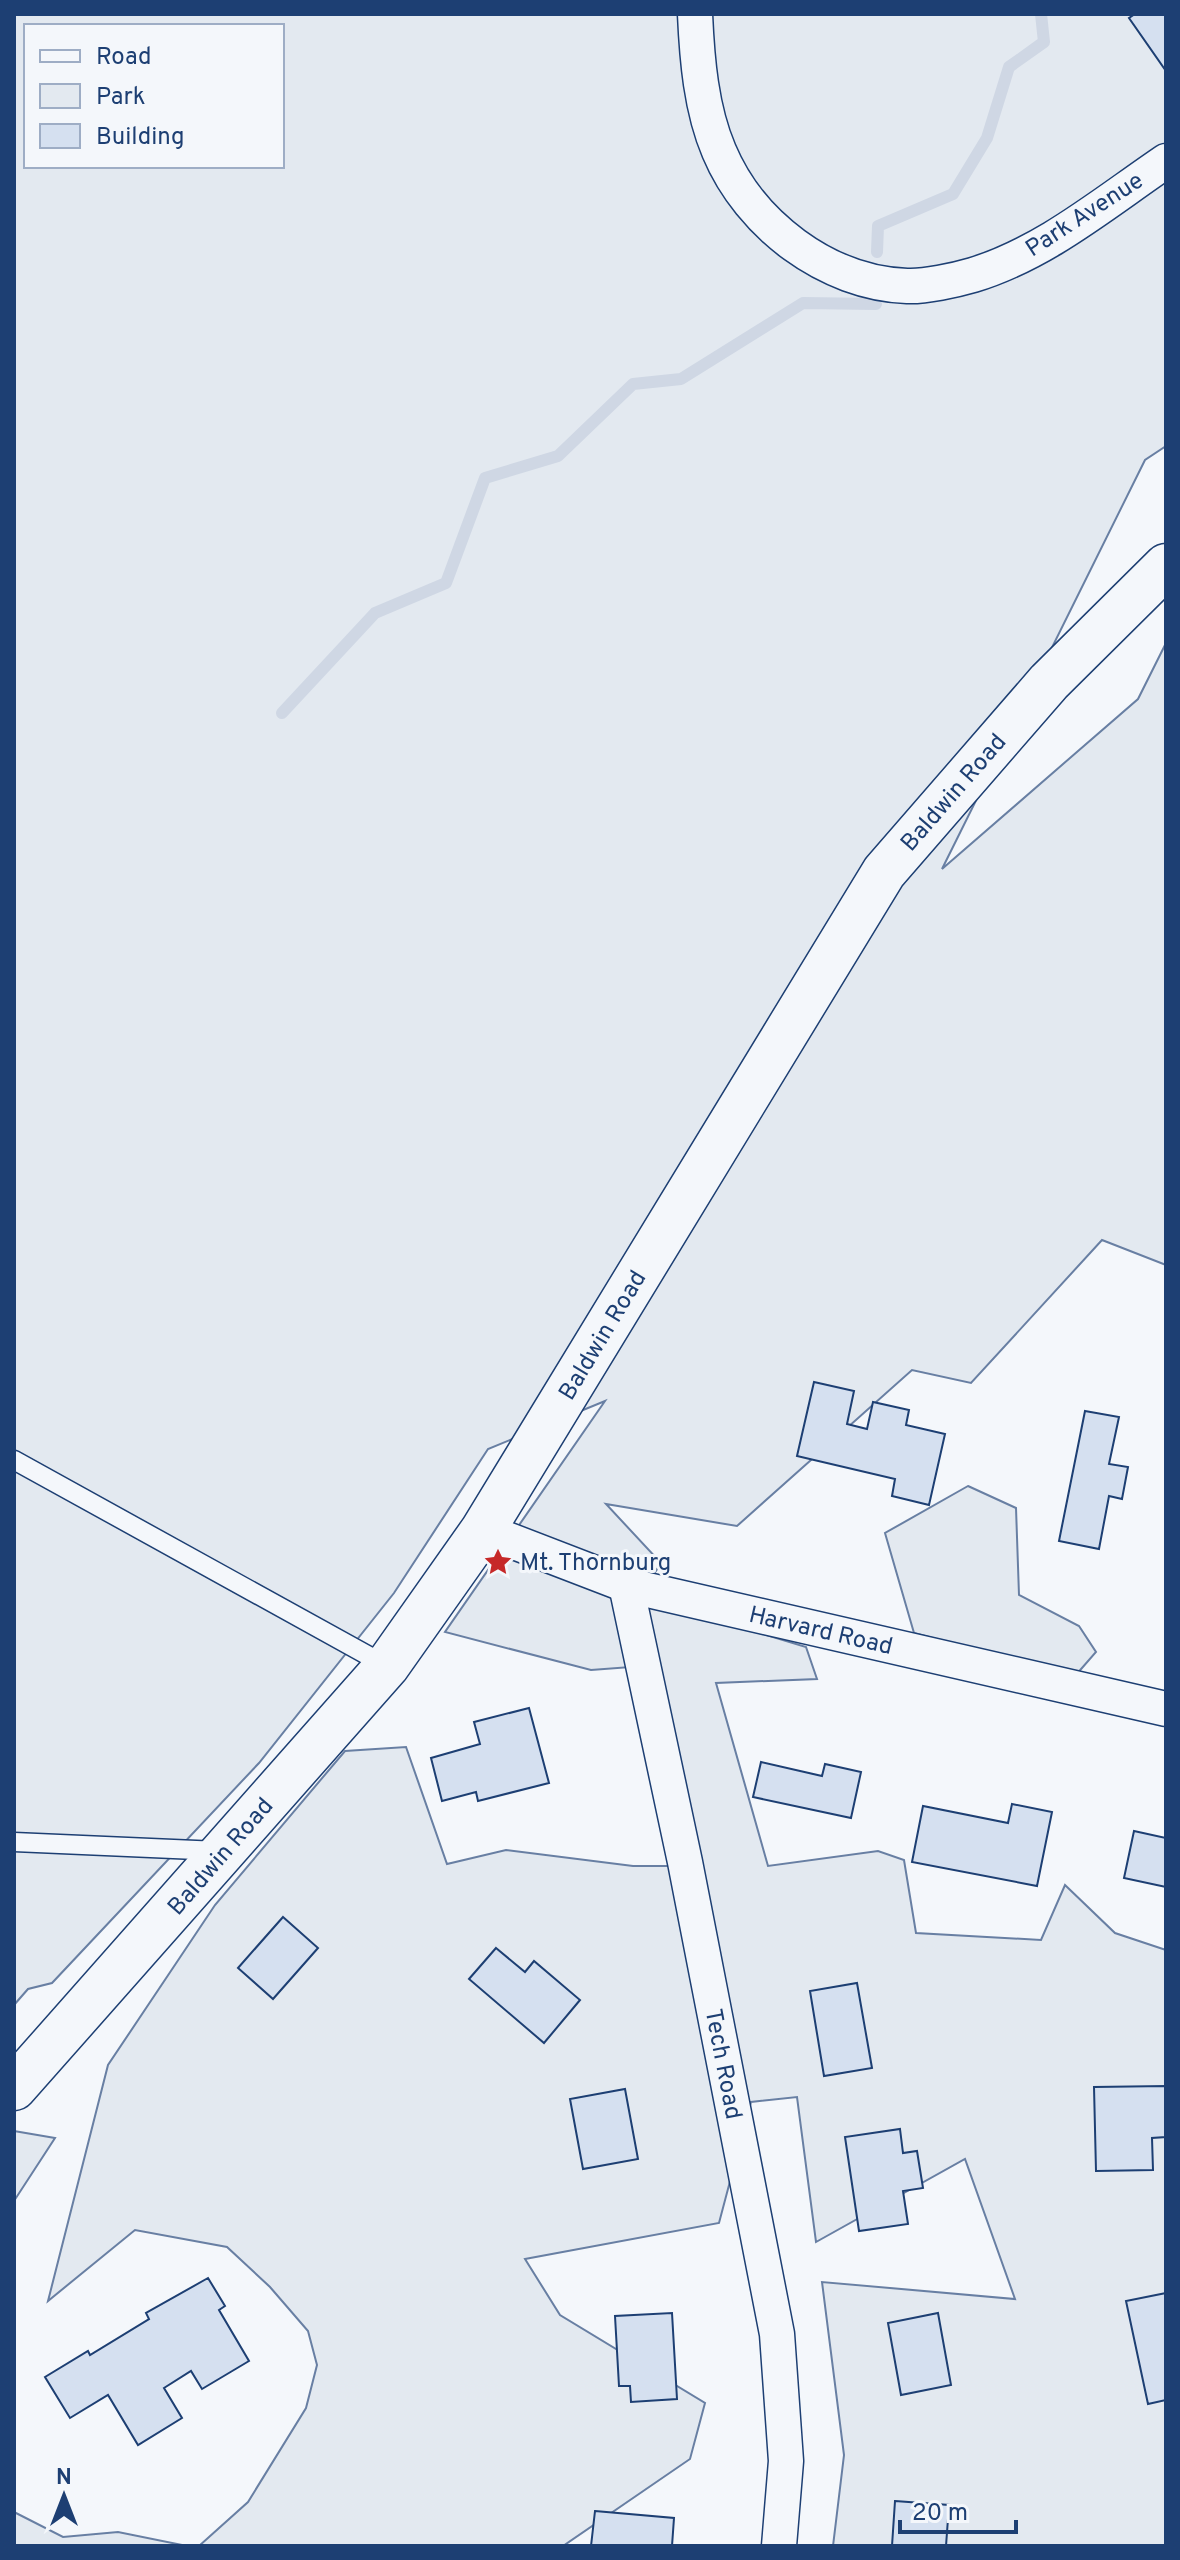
<svg xmlns="http://www.w3.org/2000/svg" width="1180" height="2560" viewBox="0 0 1180 2560" font-family="Overpass,sans-serif">
<rect width="100%" height="100%" fill="#f4f7fb"/>
<!-- green -->
<g fill="#e3e9f0" stroke="#687fa3" stroke-width="2" fill-rule="evenodd">
<path d="M14 14H1166V446L1145 460 942 869 1138 699 1166 643V1265L1102 1240 971 1383 912 1370 737 1526 606 1504 661 1563 639 1597 806 1647 817 1679 716 1683 768 1866 878 1851 904 1860 916 1933 1041 1940 1065 1885 1115 1933 1166 1950V2546H833L844 2455 822 2282 1015 2299 965 2159 816 2242 797 2097 751 2102 719 2223 525 2259 560 2315 705 2403 690 2459 563 2546H199L248 2502 306 2408 317 2365 308 2331 270 2287 227 2247 135 2230 48 2301 108 2065 215 1905 345 1751 406 1747 447 1864 506 1850 633 1866H700L657 1665 591 1670 445 1632 605 1401 488 1449 394 1593 259 1763 52 1983 28 1989 14 2005ZM26 26H282V166H26Z"/>
<path d="M968 1486 1016 1508 1019 1595 1079 1626 1096 1652 1075 1676 914 1633 885 1533Z"/>
<path d="M14 2131 55 2138 14 2201Z"/>
<path d="M14 2512 63 2537 118 2532 187 2546H14Z"/>
</g>
<g fill="none" stroke-linecap="round" stroke-linejoin="round">
<!-- stream -->
<g stroke="#cfd7e4" stroke-width="12">
<path d="M877 252 878 226 953 194 987 138 1009 67 1044 42 1041 14"/>
<path d="M282 713 375 613 446 583 485 478 558 456 633 384 681 379 803 303 876 304"/>
</g>
</g>
<!-- building -->
<g fill="#d5e0f0" stroke="#1d3f73" stroke-width="2">
<path d="M1135 14H1166V71L1129 18Z"/>
<path d="M814 1382 854 1391 847 1424 867 1429 873 1402 909 1410 906 1425 945 1434 929 1505 892 1496 895 1479 797 1456Z"/>
<path d="M1085 1411 1119 1417 1109 1464 1128 1467 1122 1499 1109 1496 1099 1549 1059 1541Z"/>
<path d="M529 1708 549 1783 478 1801 476 1792 442 1801 431 1758 480 1744 474 1722Z"/>
<path d="M761 1762 822 1776 825 1764 861 1772 851 1818 753 1797Z"/>
<path d="M1012 1804 1052 1812 1037 1886 912 1862 923 1806 1008 1823Z"/>
<path d="M1134 1831 1166 1838V1887L1124 1878Z"/>
<path d="M283 1917 318 1948 273 1999 238 1968Z"/>
<path d="M496 1948 525 1972 534 1961 580 2000 544 2043 469 1979Z"/>
<path d="M857 1983 872 2068 824 2076 810 1991Z"/>
<path d="M1166 2086V2137L1152 2138 1153 2170 1096 2171 1094 2087Z"/>
<path d="M625 2089 638 2159 583 2169 570 2099Z"/>
<path d="M900 2129 903 2153 917 2151 923 2188 903 2191 908 2224 859 2231 845 2137Z"/>
<path d="M208 2278 225 2306 219 2310 249 2361 202 2389 191 2371 164 2388 182 2418 138 2445 108 2395 70 2418 45 2377 88 2351 90 2355 149 2319 146 2313Z"/>
<path d="M1166 2293V2400L1148 2404 1126 2301Z"/>
<path d="M672 2313 677 2399 631 2402 630 2386H619L615 2316Z"/>
<path d="M938 2313 951 2385 901 2395 888 2323Z"/>
<path d="M895 2501 949 2505 946 2546H892Z"/>
<path d="M595 2511 674 2518 672 2546H591Z"/>
</g>
<g fill="none" stroke-linecap="round" stroke-linejoin="round">
<defs>
<g id="service">
<path d="M14 1460 387 1666"/>
<path d="M14 1842 219 1851"/>
</g>
<g id="minor">
<path d="M695 14C697 59 701 109 719 151 750 225 827 283 907 286 924 287 956 280 973 275 1045 253 1104 203 1166 161"/>
<path d="M483 1530 626 1585 1166 1709"/>
<path d="M626 1585 685 1862 777 2334 786 2461 779 2546"/>
</g>
<path id="tertiary" d="M14 2088 387 1666 483 1530 884 872 1049 682 1166 566"/>
</defs>
<!-- service casing -->
<use href="#service" stroke="#1d3f73" stroke-width="21"/>
<!-- minor casing -->
<use href="#minor" stroke="#1d3f73" stroke-width="37"/>
<!-- tertiary casing -->
<use href="#tertiary" stroke="#1d3f73" stroke-width="47"/>
<!-- service -->
<use href="#service" stroke="#f4f7fb" stroke-width="18"/>
<!-- minor -->
<use href="#minor" stroke="#f4f7fb" stroke-width="34"/>
<!-- tertiary -->
<use href="#tertiary" stroke="#f4f7fb" stroke-width="44"/>
</g>
<!-- icons -->
<defs>
<symbol id="sight-bare" viewBox="-9 -9 18 18"><path d="M0-6L1.8-2.2L6-1.7L2.9 1.2L3.7 5.4L0 3.3L-3.7 5.4L-2.9 1.2L-6-1.7L-1.8-2.2Z" fill="#c62828" stroke="#f4f7fb" stroke-width="2.5" paint-order="stroke"/></symbol>
</defs>
<g fill-rule="evenodd">
<use href="#sight-bare" x="478" y="1542" width="40" height="40"/>
</g>
<g text-anchor="middle" stroke-width="6" stroke-linejoin="round" paint-order="stroke">
<!-- street labels -->
<g font-size="24" fill="#1d3f73" stroke="#f4f7fb">
<text transform="translate(1084 214) rotate(-33)" y="8">Park Avenue</text>
<text transform="translate(953 792) rotate(-49)" y="8">Baldwin Road</text>
<text transform="translate(602 1335) rotate(-59)" y="8">Baldwin Road</text>
<text transform="translate(821 1630) rotate(13)" y="8">Harvard Road</text>
<text transform="translate(220 1856) rotate(-49)" y="8">Baldwin Road</text>
<text transform="translate(724 2064) rotate(79)" y="8">Tech Road</text>
</g>
<!-- poi labels -->
<g font-size="24" fill="#1d3f73" stroke="#f4f7fb" text-anchor="start">
<text x="520" y="1570">Mt. Thornburg</text>
</g>
</g>
<!-- border -->
<rect width="1180" height="2560" fill="none" stroke="#1d3f73" stroke-width="32"/>
<!-- legend -->
<rect x="24" y="24" width="260" height="144" fill="#f4f7fb" stroke="#9eadc5" stroke-width="2"/>
<rect x="40" y="50" width="40" height="12" fill="#f4f7fb" stroke="#9eadc5" stroke-width="2"/>
<text x="96" y="64" font-size="24" fill="#1d3f73">Road</text>
<rect x="40" y="84" width="40" height="24" fill="#e3e9f0" stroke="#9eadc5" stroke-width="2"/>
<text x="96" y="104" font-size="24" fill="#1d3f73">Park</text>
<rect x="40" y="124" width="40" height="24" fill="#d5e0f0" stroke="#9eadc5" stroke-width="2"/>
<text x="96" y="144" font-size="24" fill="#1d3f73">Building</text>
<!-- north arrow -->
<g transform="translate(64 2496)" stroke="#f4f7fb" stroke-width="6" paint-order="stroke">
<path d="M0-6L14 30L0 20L-14 30Z" fill="#1d3f73"/>
<text y="-12" font-size="22" font-weight="bold" text-anchor="middle" fill="#1d3f73">N</text>
</g>
<!-- scale -->
<path d="M900 2520v12h116v-12" fill="none" stroke="#1d3f73" stroke-width="4"/>
<text x="912" y="2520" font-size="24" fill="#1d3f73" stroke="#f4f7fb" stroke-width="6" paint-order="stroke">20 m</text>
</svg>
